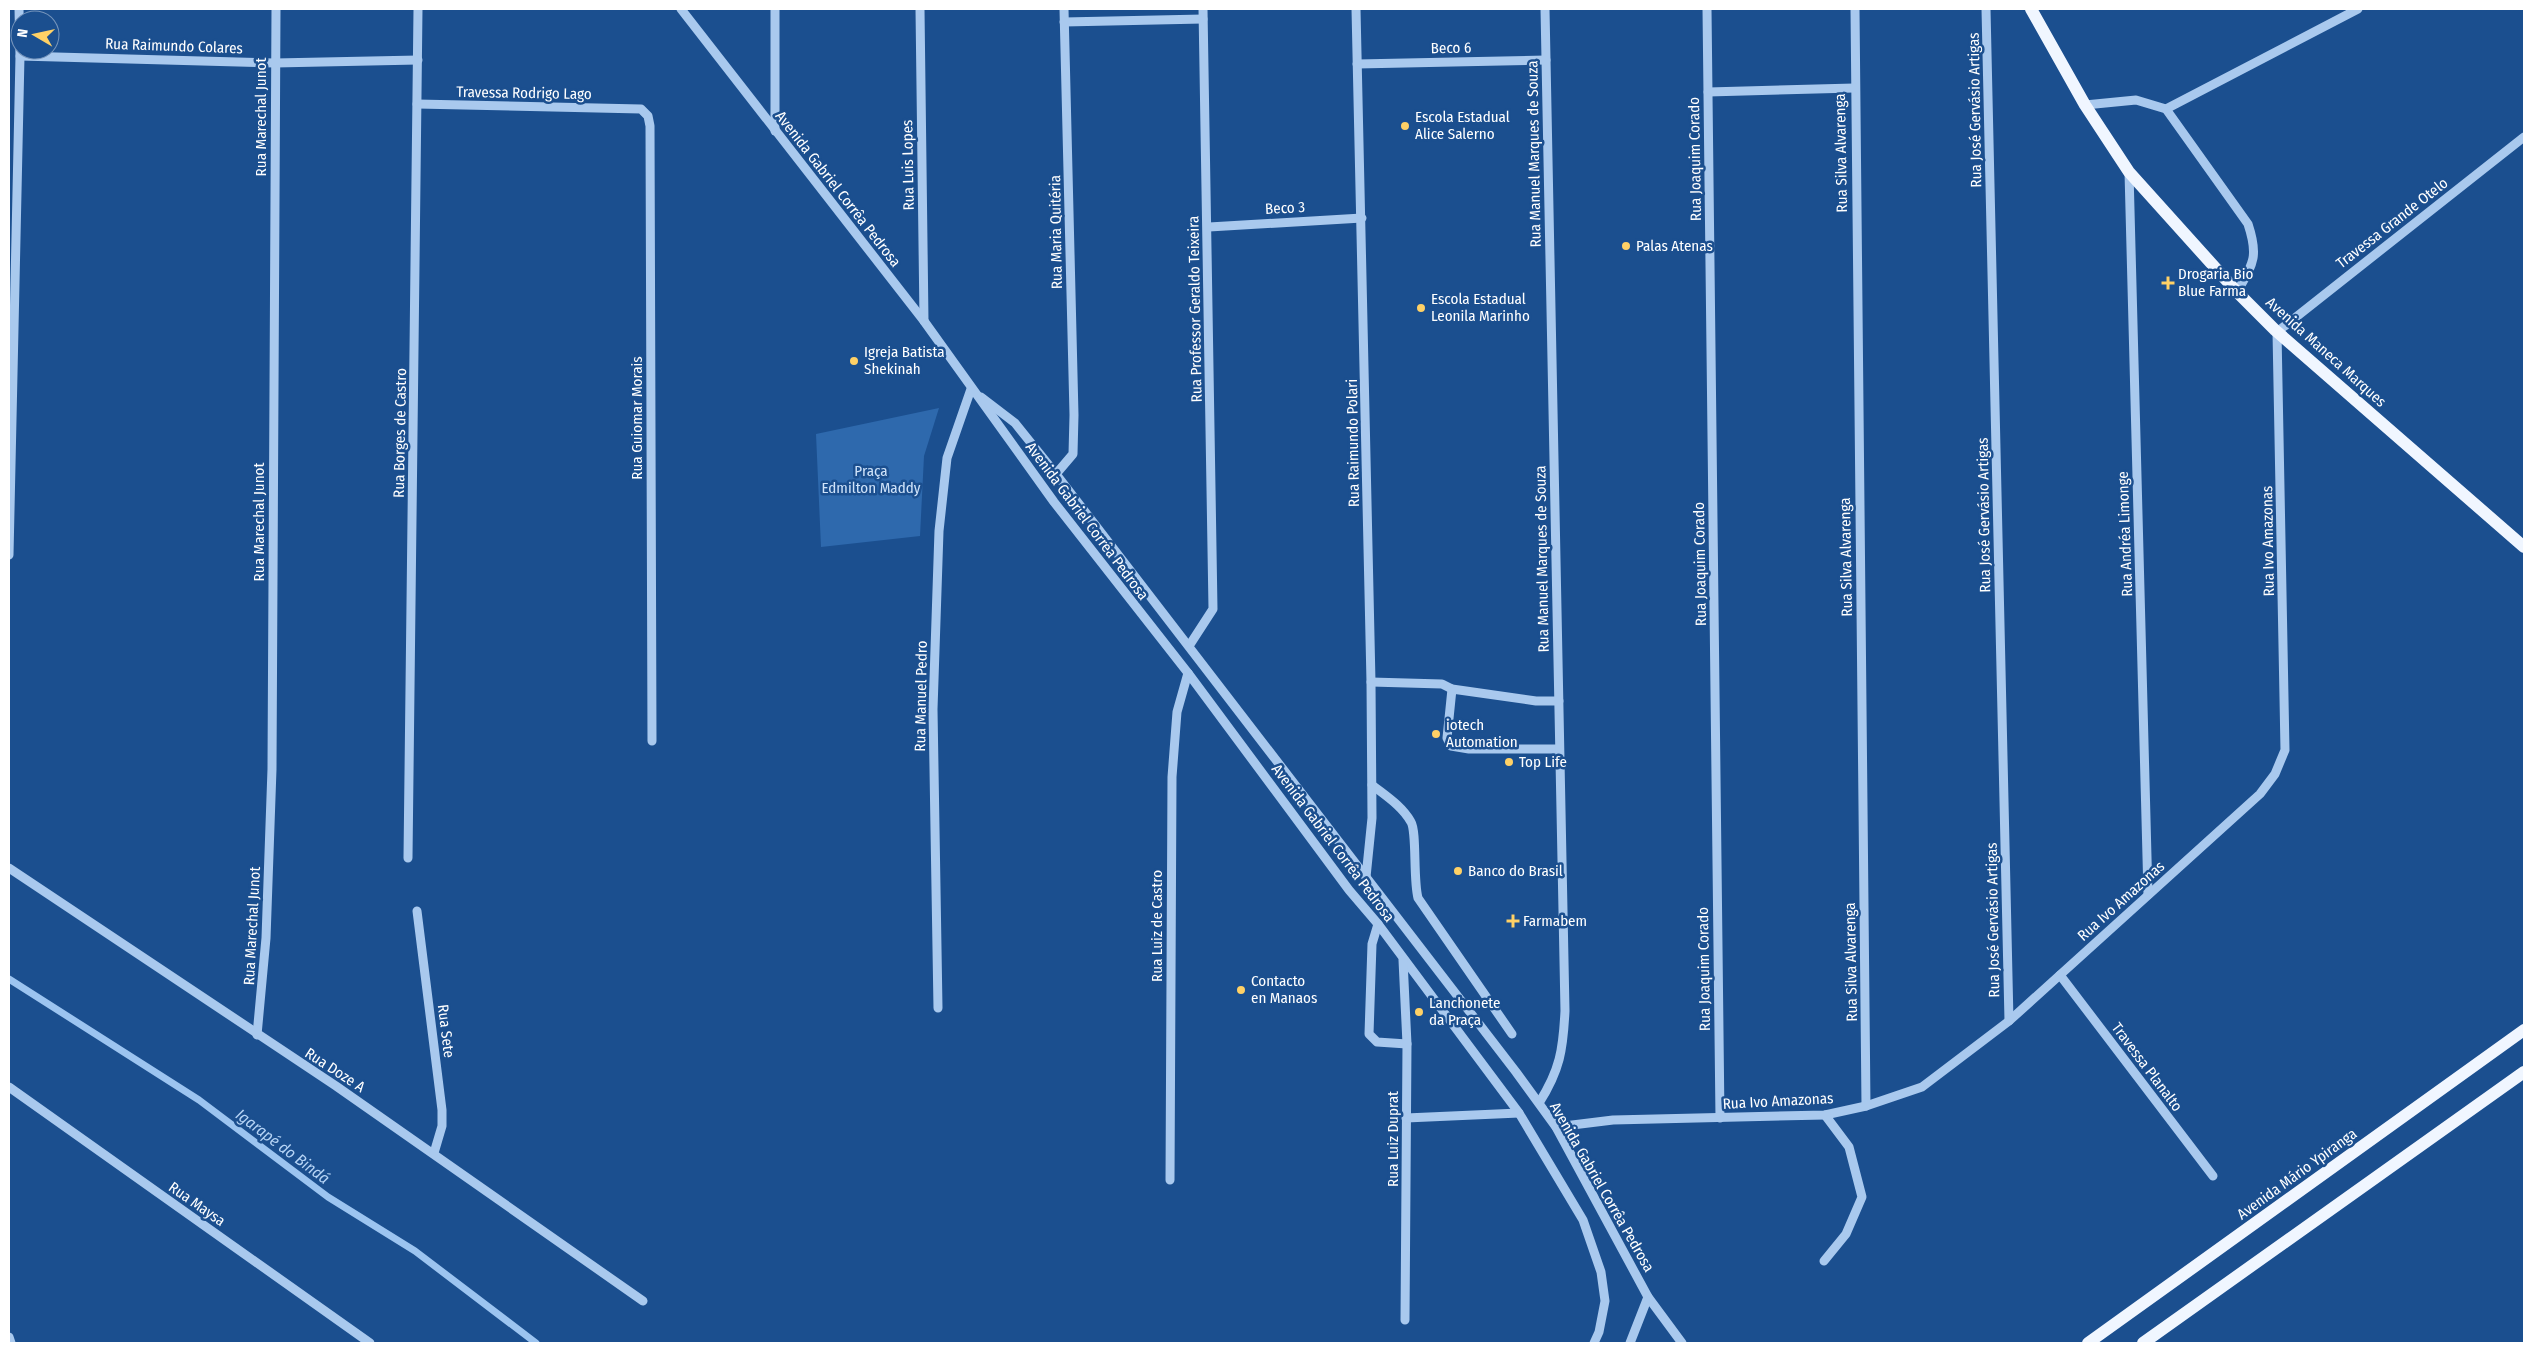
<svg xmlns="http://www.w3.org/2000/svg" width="2533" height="1352" viewBox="0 0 2533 1352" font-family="'Fira Sans Condensed',sans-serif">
<rect width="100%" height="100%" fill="#1b4f8f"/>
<!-- green -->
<path fill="#2e69ad" d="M939 408 924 456 920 536 821 547 816 434Z"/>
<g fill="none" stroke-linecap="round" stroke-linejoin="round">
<!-- stream -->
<path stroke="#9cc4f0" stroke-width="7" d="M9 979 199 1100 328 1197 415 1251 536 1343"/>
<!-- minor -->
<g stroke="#a9c9ee" stroke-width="9">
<path d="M681 9 924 321 1054 502 1188 673 1349 890 1378 924 1519 1113 1583 1220 1601 1272 1605 1301 1599 1332 1594 1343"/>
<path d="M920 9 924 321"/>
<path d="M1356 9 1371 682 1372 818 1366 877"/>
<path d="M1707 9 1720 1118"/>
<path d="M1855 9 1866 1106"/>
<path d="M1986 9 2009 1021"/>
<path d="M1064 22 1203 19"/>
<path d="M20 56 275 63 418 60"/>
<path d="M1357 64 1546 60"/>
<path d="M1708 92 1854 88"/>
<path d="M417 104 641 109 648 116 650 126 652 741"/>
<path d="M2085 105 2136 100 2166 109 2248 224C2259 257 2253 264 2237 292"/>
<path d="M2166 109 2358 9"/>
<path d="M775 131V9"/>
<path d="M2129 172 2148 895"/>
<path d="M1209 227 1362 218"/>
<path d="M981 397 1015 423 1056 474 1516 1072 1556 1127 1648 1297 1682 1343"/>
<path d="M1056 474 1073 454 1074 415 1064 9"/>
<path d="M9 555 20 56 19 9"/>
<path d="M1189 646 1213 609 1203 9"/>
<path d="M1371 682 1442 684 1452 689 1536 701H1559"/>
<path d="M1452 689 1447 738 1451 746 1469 749H1559"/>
<path d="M1372 785C1386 796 1402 806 1411 822 1417 832 1413 880 1418 898L1512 1034"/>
<path d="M408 858 418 9"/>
<path d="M9 868 336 1086 643 1301"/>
<path d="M417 911 442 1110V1126L434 1153"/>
<path d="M1378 924 1372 944 1369 1034 1377 1042 1407 1044"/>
<path d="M1403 960 1407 1044 1405 1320"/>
<path d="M2060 975 2213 1176"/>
<path d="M938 1008 933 709 939 531 947 458 971 389"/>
<path d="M257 1035 266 938 272 769 276 9"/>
<path d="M9 1087 370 1343"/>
<path d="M1539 1103C1560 1070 1563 1050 1565 1011L1545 9"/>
<path d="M1406 1118 1519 1113"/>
<path d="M1556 1127 1613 1120 1825 1115 1866 1106 1922 1087 2009 1021 2260 794 2275 774 2285 750 2277 332 2524 137"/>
<path d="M1170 1180 1172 777 1177 712 1188 673"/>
<path d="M1824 1261 1846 1234 1862 1197 1849 1147 1825 1115"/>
<path d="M9 1337 11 1343"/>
<path d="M1630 1343 1648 1297"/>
</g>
<!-- major -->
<g stroke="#f0f6ff" stroke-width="12">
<path d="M2031 9 2085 105 2129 172 2237 292 2275 330 2524 547"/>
<path d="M2088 1343 2524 1030"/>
<path d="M2143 1343 2524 1072"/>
</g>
</g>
<!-- markers -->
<g fill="#ffd166" stroke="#1b4f8f" stroke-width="2">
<circle cx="1405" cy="126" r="5"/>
<circle cx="1626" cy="246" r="5"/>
<path d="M2165.5 275.5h5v5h5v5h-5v5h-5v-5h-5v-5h5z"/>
<circle cx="1421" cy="308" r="5"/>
<circle cx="854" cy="361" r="5"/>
<circle cx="1436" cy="734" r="5"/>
<circle cx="1509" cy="762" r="5"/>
<circle cx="1458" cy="871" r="5"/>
<path d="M1510.5 913.5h5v5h5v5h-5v5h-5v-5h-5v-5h5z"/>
<circle cx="1241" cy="990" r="5"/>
<circle cx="1419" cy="1012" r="5"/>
</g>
<g text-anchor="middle" stroke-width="5" stroke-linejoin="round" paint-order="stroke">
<!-- street labels -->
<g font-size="15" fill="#fff" stroke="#1b4f8f">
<text transform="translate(174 46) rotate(2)" y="5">Rua Raimundo Colares</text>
<text transform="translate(1451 48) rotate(-1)" y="5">Beco 6</text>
<text transform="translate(524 93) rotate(1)" y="5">Travessa Rodrigo Lago</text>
<text transform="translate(1975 110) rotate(-91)" y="5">Rua José Gervásio Artigas</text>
<text transform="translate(261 117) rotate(-90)" y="5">Rua Marechal Junot</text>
<text transform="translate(1841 153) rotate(-91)" y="5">Rua Silva Alvarenga</text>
<text transform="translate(1534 154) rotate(-91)" y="5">Rua Manuel Marques de Souza</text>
<text transform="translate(1695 159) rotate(-91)" y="5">Rua Joaquim Corado</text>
<text transform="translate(908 165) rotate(-91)" y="5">Rua Luis Lopes</text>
<text transform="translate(838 189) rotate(52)" y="5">Avenida Gabriel Corrêa Pedrosa</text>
<text transform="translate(1285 208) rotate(-3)" y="5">Beco 3</text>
<text transform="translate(2392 223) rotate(-38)" y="5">Travessa Grande Otelo</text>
<text transform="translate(1056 232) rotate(-91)" y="5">Rua Maria Quitéria</text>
<text transform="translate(1195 309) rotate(-91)" y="5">Rua Professor Geraldo Teixeira</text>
<text transform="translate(2326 352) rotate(42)" y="5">Avenida Maneca Marques</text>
<text transform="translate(637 418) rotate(-90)" y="5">Rua Guiomar Morais</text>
<text transform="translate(400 433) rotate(-89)" y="5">Rua Borges de Castro</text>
<text transform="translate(1353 443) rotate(-91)" y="5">Rua Raimundo Polari</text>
<text transform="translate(1984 515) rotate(-91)" y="5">Rua José Gervásio Artigas</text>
<text transform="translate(1087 521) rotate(53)" y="5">Avenida Gabriel Corrêa Pedrosa</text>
<text transform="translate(259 522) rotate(-90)" y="5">Rua Marechal Junot</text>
<text transform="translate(2125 534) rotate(-92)" y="5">Rua Andréa Limonge</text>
<text transform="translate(2268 541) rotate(-91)" y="5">Rua Ivo Amazonas</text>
<text transform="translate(1846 557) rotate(-91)" y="5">Rua Silva Alvarenga</text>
<text transform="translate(1542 559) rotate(-91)" y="5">Rua Manuel Marques de Souza</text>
<text transform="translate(1700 564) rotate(-91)" y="5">Rua Joaquim Corado</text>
<text transform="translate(921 696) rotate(-89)" y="5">Rua Manuel Pedro</text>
<text transform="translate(1333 843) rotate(53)" y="5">Avenida Gabriel Corrêa Pedrosa</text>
<text transform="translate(2121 901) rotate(-42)" y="5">Rua Ivo Amazonas</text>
<text transform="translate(1993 920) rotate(-91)" y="5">Rua José Gervásio Artigas</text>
<text transform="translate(252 926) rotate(-87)" y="5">Rua Marechal Junot</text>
<text transform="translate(1157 926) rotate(-90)" y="5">Rua Luiz de Castro</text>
<text transform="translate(1851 962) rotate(-91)" y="5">Rua Silva Alvarenga</text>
<text transform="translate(1704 969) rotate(-91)" y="5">Rua Joaquim Corado</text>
<text transform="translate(446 1031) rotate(83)" y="5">Rua Sete</text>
<text transform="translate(2147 1067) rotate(53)" y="5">Travessa Planalto</text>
<text transform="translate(335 1070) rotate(33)" y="5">Rua Doze A</text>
<text transform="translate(1778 1101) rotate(-3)" y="5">Rua Ivo Amazonas</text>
<text transform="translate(1393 1139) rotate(-90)" y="5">Rua Luiz Duprat</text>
<text transform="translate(2297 1174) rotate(-36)" y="5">Avenida Mário Ypiranga</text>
<text transform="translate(1602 1187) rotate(60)" y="5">Avenida Gabriel Corrêa Pedrosa</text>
<text transform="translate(197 1204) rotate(35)" y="5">Rua Maysa</text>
</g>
<!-- poi labels -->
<g font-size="15" fill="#fff" stroke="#1b4f8f" text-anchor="start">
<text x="1415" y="122">Escola Estadual<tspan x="1415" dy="17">Alice Salerno</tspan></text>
<text x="1636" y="251">Palas Atenas</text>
<text x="2178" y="279">Drogaria Bio<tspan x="2178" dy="17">Blue Farma</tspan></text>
<text x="1431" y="304">Escola Estadual<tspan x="1431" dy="17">Leonila Marinho</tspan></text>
<text x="864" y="357">Igreja Batista<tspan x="864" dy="17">Shekinah</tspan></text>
<text x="1446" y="730">iotech<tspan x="1446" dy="17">Automation</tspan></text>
<text x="1519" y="767">Top Life</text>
<text x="1468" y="876">Banco do Brasil</text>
<text x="1523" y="926">Farmabem</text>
<text x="1251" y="986">Contacto<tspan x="1251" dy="17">en Manaos</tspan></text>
<text x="1429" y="1008">Lanchonete<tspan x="1429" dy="17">da Praça</tspan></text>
</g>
<!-- park labels -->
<g font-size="15" fill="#cfe3fa" stroke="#1b4f8f">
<text x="871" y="476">Praça<tspan x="871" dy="17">Edmilton Maddy</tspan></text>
</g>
<!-- water labels -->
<g font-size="16" font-style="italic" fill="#b5d3f5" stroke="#1b4f8f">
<text transform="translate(283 1146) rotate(37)" y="6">Igarapé do Bindá</text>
</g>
</g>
<!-- border -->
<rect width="2533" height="1352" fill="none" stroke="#ffffff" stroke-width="20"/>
<!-- north arrow -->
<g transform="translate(35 35) rotate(279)"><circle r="24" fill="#1b4f8f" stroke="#7695bc"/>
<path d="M0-4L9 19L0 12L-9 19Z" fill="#ffd166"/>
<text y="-8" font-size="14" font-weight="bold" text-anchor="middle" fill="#ffffff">N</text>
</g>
</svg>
